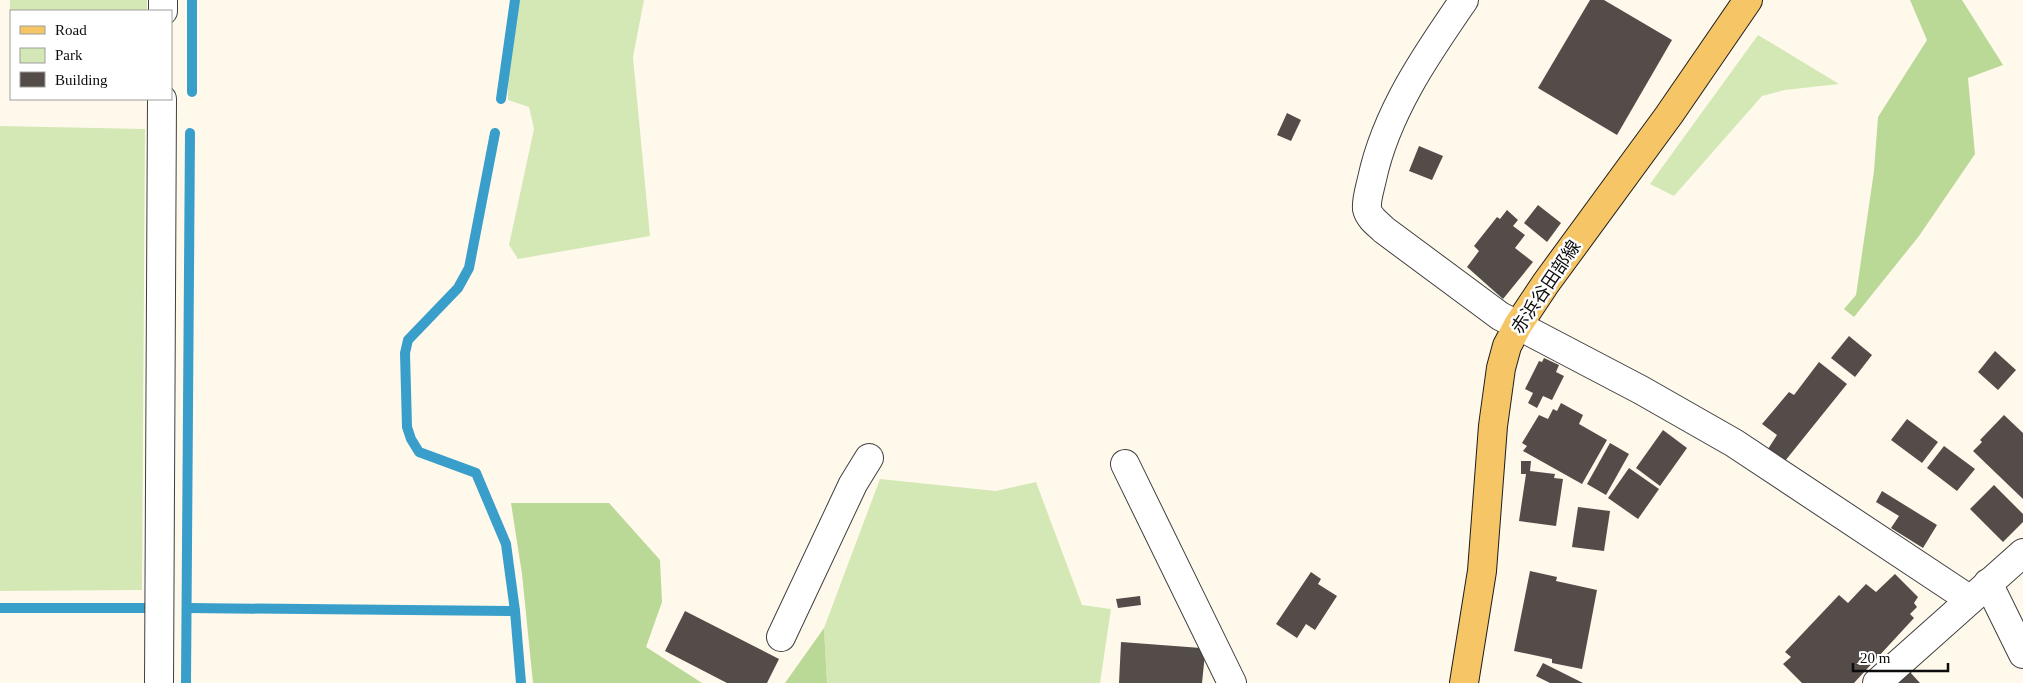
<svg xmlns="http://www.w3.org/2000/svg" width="2023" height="683" viewBox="0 0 2023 683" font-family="'Times New Roman','Noto Sans JP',serif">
<rect width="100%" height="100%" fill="#fff9ec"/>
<!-- green -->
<g fill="#d4e8b6">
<path d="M10 0H147V11H11L10 98Z"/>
<path d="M520 0H644L633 57 650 236 518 259 509 245 534 129 529 107 508 100 507 42Z"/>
<path d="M1758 35 1839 84 1785 90 1762 96 1674 196 1650 184Z"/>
<path d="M0 126 145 129 142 590 0 591Z"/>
<path d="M880 479 996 491 1036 482 1082 605 1111 609 1100 683H827L824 628Z"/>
</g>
<!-- forest -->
<g fill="#bad896">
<path d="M1910 0H1962L2003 65 1968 78 1975 154 1919 236 1854 317 1844 309 1856 295 1874 171 1878 117 1927 40Z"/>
<path d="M511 503H609L660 560 662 602 646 647 702 683H533L522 574Z"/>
<path d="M824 628 827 683H785Z"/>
</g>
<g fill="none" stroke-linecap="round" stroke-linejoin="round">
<!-- stream -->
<g stroke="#3a9eca" stroke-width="10">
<path d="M192 92V0"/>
<path d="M501 99 515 0"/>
<path d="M495 133 469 268 458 288 408 340 405 353 407 427 411 439 419 452 476 473 506 544 515 611 521 683"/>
<path d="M0 608H145"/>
<path d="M187 608 515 611"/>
<path d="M186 683 190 133"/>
</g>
</g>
<!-- building -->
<g fill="#544c49">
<path d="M1590 0H1604L1672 40 1617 135 1538 88Z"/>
<path d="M1287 113 1301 120 1291 141 1277 135Z"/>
<path d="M1419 146 1443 156 1432 180 1409 171Z"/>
<path d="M1538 205 1561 223 1547 242 1524 223Z"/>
<path d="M1507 210 1518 220 1513 226 1525 235 1515 248 1533 262 1503 299 1467 267 1479 251 1474 246 1497 217 1500 219Z"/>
<path d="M1849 336 1872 355 1855 377 1831 358Z"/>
<path d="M1995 351 2016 370 1998 390 1978 372Z"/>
<path d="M1544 358 1559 365 1556 372 1564 376 1552 400 1543 396 1537 408 1528 403 1533 393 1525 389 1539 361 1542 362Z"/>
<path d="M1819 362 1847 384 1785 461 1768 449 1777 435 1762 424 1789 392 1794 395Z"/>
<path d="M1561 403 1583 415 1579 424 1607 440 1582 484 1523 451 1527 446 1522 443 1539 415 1548 419 1553 409 1557 411Z"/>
<path d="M2004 415 2023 433V499L1973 451 1982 442 1980 440Z"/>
<path d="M1907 419 1938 442 1922 463 1891 440Z"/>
<path d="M1663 430 1687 448 1660 486 1636 468Z"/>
<path d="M1610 443 1629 454 1606 495 1587 484Z"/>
<path d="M1944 446 1975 469 1957 491 1927 468Z"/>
<path d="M1521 461H1531L1530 471 1555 474 1554 478 1563 479 1556 526 1519 521 1526 474H1521Z"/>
<path d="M1629 468 1659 489 1638 519 1608 498Z"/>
<path d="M1994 485 2023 514V522L2003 542 1970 509Z"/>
<path d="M1882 491 1937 525 1923 548 1891 528 1899 516 1876 502Z"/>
<path d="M1578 507 1610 511 1604 551 1572 547Z"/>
<path d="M1530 571 1557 577 1556 581 1597 590 1582 669 1552 663V659L1514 651Z"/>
<path d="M1311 572 1321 579 1318 584 1337 596 1315 630 1306 624 1297 638 1276 624Z"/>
<path d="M1895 574 1918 597 1914 603 1917 607 1910 614 1914 618 1854 683H1802L1783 664 1791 657 1785 652 1839 595 1848 603 1866 584 1876 592Z"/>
<path d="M1140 596 1141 605 1118 608 1116 599Z"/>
<path d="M685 611 779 659 767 683H727L665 651Z"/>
<path d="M1121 642 1201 648V653L1205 654 1202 683H1119Z"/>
<path d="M1543 663 1583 683H1550L1536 676Z"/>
<path d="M1909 671 1920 683H1896Z"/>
</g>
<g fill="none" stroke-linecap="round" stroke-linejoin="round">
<defs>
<g id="minor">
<path d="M1464 0C1426 55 1386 113 1372 179 1370 188 1366 200 1367 209 1369 218 1378 224 1384 230L1500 316 1641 390 1734 443 1969 599"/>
<path d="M163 11V0"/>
<path d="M1125 464 1232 683"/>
<path d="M1988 583 2023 654"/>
<path d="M781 637 853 484 869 458"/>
<path d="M159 683 162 99"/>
<path d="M1877 683 2023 553"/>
</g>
<path id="major" d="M1464 683 1482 571 1493 426 1501 368 1507 346 1518 325 1546 283 1669 115 1748 0"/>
</defs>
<!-- minor casing -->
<use href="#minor" stroke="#3f3f3f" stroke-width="30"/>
<!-- major casing -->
<use href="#major" stroke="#1d1d1d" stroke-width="30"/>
<!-- minor -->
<use href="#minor" stroke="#fff" stroke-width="28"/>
<!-- major -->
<use href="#major" stroke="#f6c565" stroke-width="28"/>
</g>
<g text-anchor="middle" stroke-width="5" stroke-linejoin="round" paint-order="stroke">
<!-- street labels -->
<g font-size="18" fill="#0c0c0c" stroke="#fff">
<text transform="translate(1546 287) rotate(-56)" y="6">赤浜谷田部線</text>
</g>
</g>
<!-- legend -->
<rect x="10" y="10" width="162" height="90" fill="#ffffff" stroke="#9e9e9e"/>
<rect x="20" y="26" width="25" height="8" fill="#f6c565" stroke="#9e9e9e"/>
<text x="55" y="35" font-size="15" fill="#0c0c0c">Road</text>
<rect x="20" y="48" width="25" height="15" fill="#d4e8b6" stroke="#9e9e9e"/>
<text x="55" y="60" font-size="15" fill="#0c0c0c">Park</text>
<rect x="20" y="72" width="25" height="15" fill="#544c49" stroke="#9e9e9e"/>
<text x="55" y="85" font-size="15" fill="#0c0c0c">Building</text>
<!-- scale -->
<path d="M1853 663v8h95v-8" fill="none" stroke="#0c0c0c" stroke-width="2.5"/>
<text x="1860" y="663" font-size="15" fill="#0c0c0c" stroke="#ffffff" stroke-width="4" paint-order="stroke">20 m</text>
</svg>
